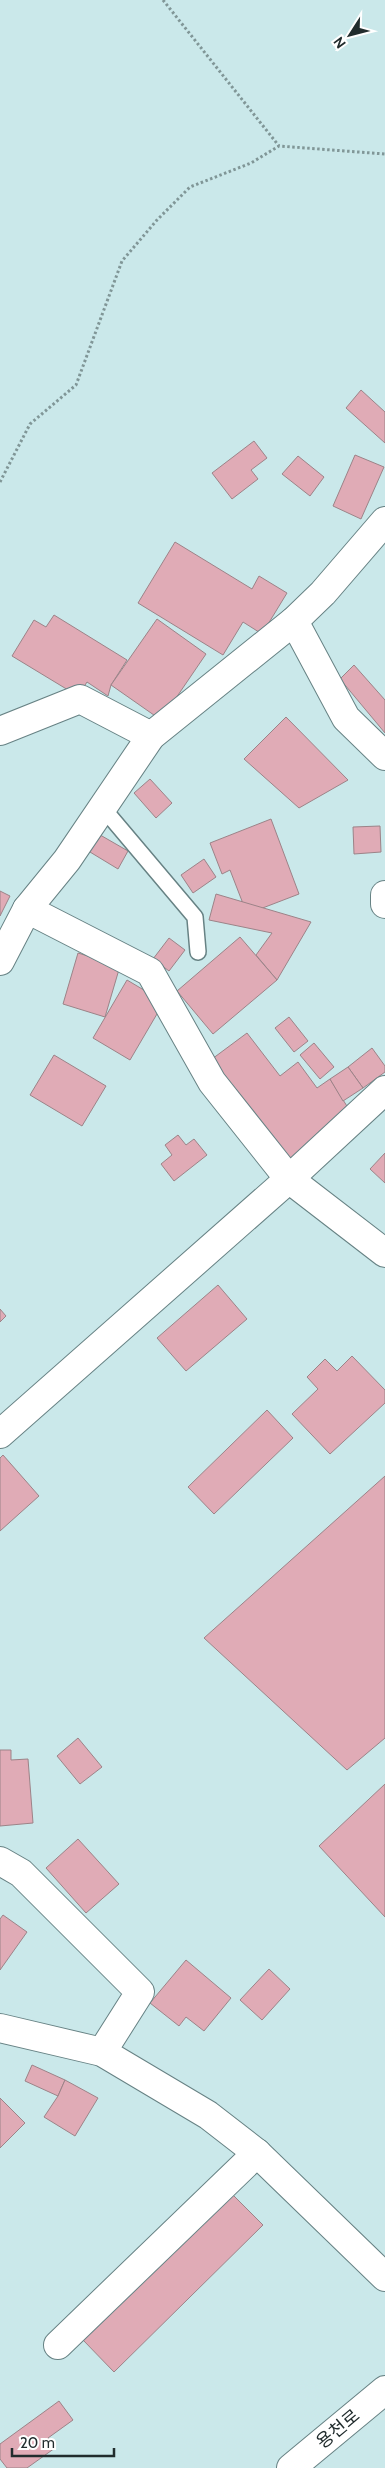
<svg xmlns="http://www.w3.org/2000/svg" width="385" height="2468" viewBox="0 0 385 2468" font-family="Cabin,'Noto Sans KR',sans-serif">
<rect width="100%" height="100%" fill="#cae8ea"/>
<!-- building -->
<g fill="#e0abb6" stroke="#9c8388">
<path d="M361 390 385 412V443L346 408Z"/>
<path d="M254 441 267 458 251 470 258 479 232 499 212 473Z"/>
<path d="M355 455 384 467 361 519 333 506Z"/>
<path d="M298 456 324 477 310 496 282 474Z"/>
<path d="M175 542 252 589 259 576 287 593 262 634 243 622 223 655 138 603Z"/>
<path d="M54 615 127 660 111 685 108 696 87 682 78 696 12 656 34 620 46 627Z"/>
<path d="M157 619 206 654 161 720 111 685Z"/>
<path d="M354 665 385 700V733L340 679Z"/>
<path d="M286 717 348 780 299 808 244 759Z"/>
<path d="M150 779 172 803 156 818 134 793Z"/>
<path d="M271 819 299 894 247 914 230 870 222 874 210 843Z"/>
<path d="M380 826 381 852 354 854 353 827Z"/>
<path d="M95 832 128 851 118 869 85 849Z"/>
<path d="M204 859 216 877 193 893 181 875Z"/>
<path d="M0 891 10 896 0 916Z"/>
<path d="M216 894 311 922 277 980 256 955 272 933 209 920Z"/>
<path d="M240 937 277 980 213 1034 177 991Z"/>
<path d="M169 938 185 950 169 971 153 959Z"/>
<path d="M78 953 120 966 105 1017 63 1004Z"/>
<path d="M127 980 164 1002 130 1060 93 1038Z"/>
<path d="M289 1017 308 1041 294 1052 275 1028Z"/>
<path d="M247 1033 280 1076 298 1062 317 1088 330 1079 350 1111 293 1162 212 1059Z"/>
<path d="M314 1043 334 1067 320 1079 300 1055Z"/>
<path d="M372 1048 385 1066V1072L363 1088 348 1067Z"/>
<path d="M54 1055 106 1086 82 1126 30 1095Z"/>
<path d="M348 1067 363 1088 343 1101 330 1079Z"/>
<path d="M178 1135 186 1145 194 1139 207 1155 174 1181 161 1164 172 1155 165 1145Z"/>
<path d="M385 1153V1183L370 1169Z"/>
<path d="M218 1285 247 1319 186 1371 157 1338Z"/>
<path d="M0 1309 6 1316 0 1322Z"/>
<path d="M352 1356 385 1390V1403L330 1454 292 1414 318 1389 307 1377 325 1359 337 1371Z"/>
<path d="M267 1410 293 1438 214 1514 188 1487Z"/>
<path d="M3 1455 39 1496 0 1531V1458Z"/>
<path d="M385 1476V1738L347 1770 204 1638Z"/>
<path d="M78 1738 102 1767 80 1784 57 1756Z"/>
<path d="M0 1750H11V1760L28 1759 33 1823 0 1826Z"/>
<path d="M385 1784V1917L319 1846Z"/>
<path d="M78 1839 119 1884 86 1913 46 1868Z"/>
<path d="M3 1915 27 1932 0 1970V1919Z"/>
<path d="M186 1960 231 1998 204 2031 186 2017 179 2026 150 2003Z"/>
<path d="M269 1969 290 1989 262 2020 240 2000Z"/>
<path d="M32 2065 65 2080 58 2096 25 2081Z"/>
<path d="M65 2080 98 2098 75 2136 44 2117 58 2096Z"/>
<path d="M0 2098 25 2123 0 2148Z"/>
<path d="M231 2193 263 2225 114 2372 83 2340Z"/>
<path d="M59 2401 73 2420 48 2438 55 2448 27 2468H7L0 2459V2444Z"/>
</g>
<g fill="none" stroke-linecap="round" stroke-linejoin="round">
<defs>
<path id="lane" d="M103 808 195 917 198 952"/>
<g id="street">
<path d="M294 621 346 718 385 756"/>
<path d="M0 731 80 699 151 736"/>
<path d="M385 895V904"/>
<path d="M27 909 150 972 212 1082 289 1179 385 1253"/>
<path d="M0 961 27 909 67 860 151 736 294 621 323 593 385 521"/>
<path d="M0 1434 289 1179 385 1090"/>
<path d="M0 1861 21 1873 140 1992 102 2052"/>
<path d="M58 2345 257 2153"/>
</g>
<g id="secondary">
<path d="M0 2028 102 2052 208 2115 257 2153 385 2277"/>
<path d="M291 2468 385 2390"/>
</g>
</defs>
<!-- lane casing -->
<use href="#lane" stroke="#678284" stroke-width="18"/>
<!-- street casing -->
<use href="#street" stroke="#678284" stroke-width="30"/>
<!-- secondary casing -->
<use href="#secondary" stroke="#678284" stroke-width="30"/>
<!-- path -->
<g stroke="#809697" stroke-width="3" stroke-dasharray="2.5 2.5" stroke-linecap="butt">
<path d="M163 0 279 146"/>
<path d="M0 482 30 424 76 385 122 261 157 220 190 187 251 163 279 146 385 154"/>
</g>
<!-- lane -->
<use href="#lane" stroke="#fff" stroke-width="15"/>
<!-- street -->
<use href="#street" stroke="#fff" stroke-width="28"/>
<!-- secondary -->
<use href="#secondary" stroke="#fff" stroke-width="28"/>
</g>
<g text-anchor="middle" stroke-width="5" stroke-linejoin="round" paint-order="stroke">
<!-- street labels -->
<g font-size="18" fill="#212c2d" stroke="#fff">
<text transform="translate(338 2429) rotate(-40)" y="6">용천로</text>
</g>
</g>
<!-- north arrow -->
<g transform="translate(350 35) rotate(234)" stroke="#ffffff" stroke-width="4" paint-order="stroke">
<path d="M0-4L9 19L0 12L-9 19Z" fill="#212c2d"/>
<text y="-8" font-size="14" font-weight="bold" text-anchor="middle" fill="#212c2d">N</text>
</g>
<!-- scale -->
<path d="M12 2448v8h102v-8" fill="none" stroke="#212c2d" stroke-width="2.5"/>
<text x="20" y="2448" font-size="15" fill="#212c2d" stroke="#ffffff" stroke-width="4" paint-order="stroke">20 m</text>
</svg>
